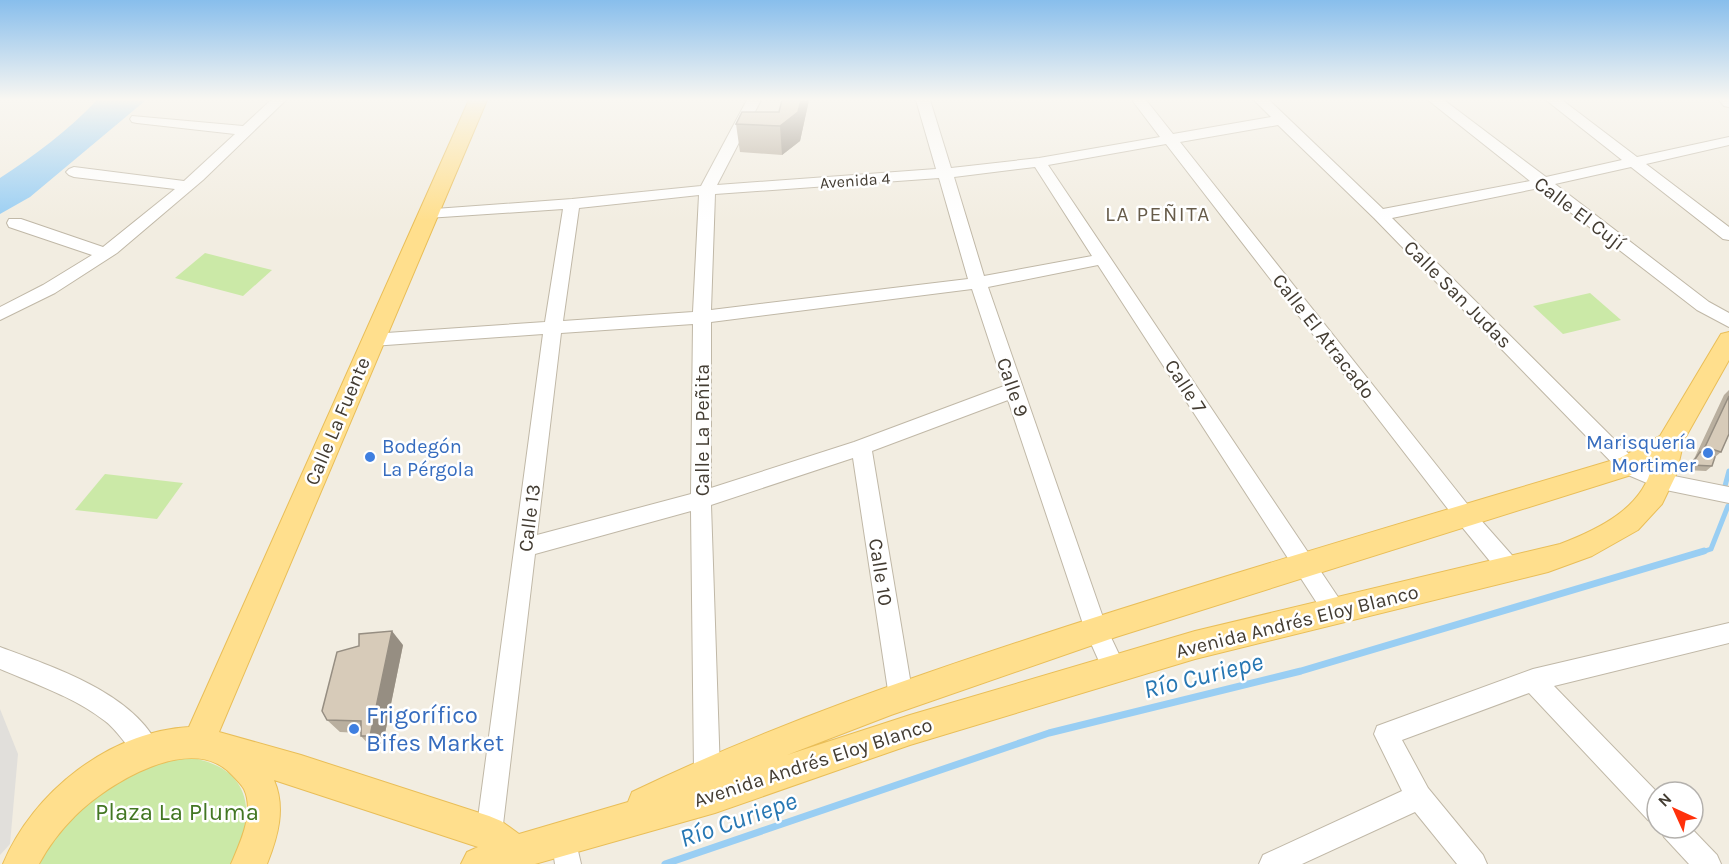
<svg xmlns="http://www.w3.org/2000/svg" width="1729" height="864" viewBox="0 0 1729 864" font-family="Karla,sans-serif">
<rect width="100%" height="100%" fill="#f2ede1"/>
<!-- green -->
<g fill="#cbe9a7">
<path d="M205 253 272 270 243 296 175 278Z"/>
<path d="M1590 293 1621 320 1563 334 1533 306Z"/>
<path d="M105 474 183 483 157 519 75 510Z"/>
<path d="M169 759C179 759 191 757 201 760 256 774 253 821 234 864H40L45 851 69 818 134 770Z"/>
</g>
<!-- parking -->
<path fill="#e1dfdb" d="M0 709 18 754 10 844 0 855Z"/>
<!-- water -->
<path fill="#99cef3" d="M97 100H146L30 197 0 214V178C34 156 69 130 97 100Z"/>
<g fill="none" stroke-linecap="round" stroke-linejoin="round">
<!-- stream-far1 -->
<g stroke="#99cef3" stroke-width="5">
<path d="M1725 486 1729 471"/>
<path d="M1699 553 1711 549 1728 506"/>
</g>
<!-- stream -->
<path stroke="#99cef3" stroke-width="7" d="M665 864 1049 733 1301 671 1704 551"/>
<defs>
<g id="minor">
<path d="M271 100H286L203 180 117 253 55 293 0 320V307L43 285 92 255 9 227 7 223 9 219H21L103 247 175 189 74 177 69 175 66 172 69 169 74 167 184 181 235 134 137 123 132 122 130 119 132 116 243 126Z"/>
<path d="M747 100H761L717 185 936 169 916 100H930L951 168 1039 158 1160 137 1132 100H1146L1173 134 1271 117 1254 100H1269L1383 209 1530 181 1428 100H1444L1546 177 1622 160 1546 100H1562L1637 157 1729 137V145L1646 164 1729 227V240L1723 239 1631 167 1555 184 1709 302 1729 313V327L1697 310 1539 188 1392 218 1635 460 1664 474 1729 487V503L1661 489 1621 472 1374 218 1278 125 1180 142 1472 510 1518 562 1521 569 1518 576 1510 578 1502 576 1458 522 1166 144 1048 165 1342 603 1345 610 1342 617 1334 620 1326 617 1098 265 988 287 1107 629 1126 669 1122 677 1114 680 1106 677 1085 630 1008 400 872 451 913 697 909 705 901 708 893 705 889 697 853 458 711 505 720 772 716 781 707 785 698 781 694 772 691 511 535 554 502 833 498 842 489 846 480 842 476 833 543 334 372 346 366 344 363 340 366 336 372 334 545 322 563 209 427 218 421 216 419 213 421 210 572 199 701 186ZM1035 167 1092 256 984 276 954 177ZM939 178 968 279 711 310 715 194ZM699 195 693 312 563 321 579 208ZM972 289 1004 386 854 442 711 488V322ZM693 324 691 494 537 535 561 333Z"/>
<path d="M1719 100H1729V107L1724 106Z"/>
<path d="M1729 623V643L1554 686 1657 792V824L1648 820 1529 693 1402 740 1428 788 1483 855 1487 864H1457L1415 812 1302 864H1259L1263 855 1402 791 1374 734 1377 726 1533 669Z"/>
<path d="M0 647C53 667 137 694 160 750L157 759 148 762C130 755 121 733 105 721 74 697 35 684 0 669Z"/>
<path d="M564 825 573 829 581 864H555L551 838 555 829Z"/>
<path d="M1660 828H1691L1717 855 1721 864H1689L1664 837Z"/>
</g>
<path id="major" d="M469 100H487L219 732 301 755 489 816 501 821 519 834 628 802 632 792C773 724 920 674 1068 626 1251 567 1436 513 1620 458L1660 436 1721 334 1729 332V360L1684 440 1676 475 1662 504 1638 530 1592 556 1548 572 1195 659 910 745 715 813 535 864H461L467 852 478 847 274 780C286 808 278 836 267 864H231C240 843 255 812 244 789 241 784 236 779 232 775 192 731 107 784 75 816 61 830 48 847 39 864H3C33 792 109 732 189 727ZM1652 465C1644 508 1597 530 1560 544L1195 631 910 715 787 755 891 715 1116 637 1628 476Z"/>
</defs>
<!-- minor casing -->
<use href="#minor" stroke="#c0b8a7" stroke-width="2"/>
<!-- major casing -->
<use href="#major" stroke="#e9be58" stroke-width="2"/>
<!-- minor -->
<use href="#minor" fill="#fff" fill-rule="evenodd"/>
<!-- major -->
<use href="#major" fill="#ffdf8d" fill-rule="evenodd"/>
</g>
<!-- wall -->
<g fill="#b9af9f">
<path d="M782 100H809L800 141 782 155 740 152 736 124 779 112Z"/>
<path d="M1729 390V434L1721 452 1715 457 1712 466 1706 471 1685 470 1695 457 1724 395Z"/>
<path d="M403 645 382 748H372L361 736V733L340 732 327 720Z"/>
</g>
<!-- shaded-wall -->
<g fill="#968e82">
<path d="M801 100H809L800 141 782 155 780 126Z"/>
<path d="M392 631 403 645 382 748 370 736Z"/>
</g>
<!-- building -->
<g fill="#d7cbb9" stroke="#968e82" stroke-width="1.5">
<path d="M782 100H801L798 112 780 126 736 124 742 112H779Z"/>
<path d="M1729 396V434L1721 452 1705 447Z"/>
<path d="M1700 452 1715 457 1712 466 1691 465Z"/>
<path d="M392 631 370 736H361V721L327 720 322 711 337 652 359 646V634Z"/>
</g>
<!-- sky -->
<linearGradient id="sky" x2="0" y2="1"><stop stop-color="#88beec"/><stop offset="0.45" stop-color="#f9f7f2"/><stop offset="1" stop-color="#f9f7f2" stop-opacity="0"/></linearGradient>
<rect width="1729" height="221" fill="url(#sky)"/>
<!-- markers -->
<g fill="#3f7fe0" stroke="#fff" stroke-width="2">
<circle cx="1708" cy="453" r="6"/>
<circle cx="370" cy="457" r="6"/>
<circle cx="354" cy="729" r="6"/>
</g>
<g text-anchor="middle" stroke-width="5" stroke-linejoin="round" paint-order="stroke">
<!-- far-street labels -->
<g font-size="16" fill="#433c32" stroke="#fff">
<text transform="translate(855 180) rotate(-4)" y="6">Avenida 4</text>
</g>
<!-- street labels -->
<g font-size="20" fill="#433c32" stroke="#fff">
<text transform="translate(1580 213) rotate(37)" y="7">Calle El Cují</text>
<text transform="translate(1458 294) rotate(45)" y="7">Calle San Judas</text>
<text transform="translate(1324 336) rotate(52)" y="7">Calle El Atracado</text>
<text transform="translate(1186 386) rotate(57)" y="7">Calle 7</text>
<text transform="translate(1013 387) rotate(71)" y="7">Calle 9</text>
<text transform="translate(337 421) rotate(-67)" y="7">Calle La Fuente</text>
<text transform="translate(702 430) rotate(-90)" y="7">Calle La Peñita</text>
<text transform="translate(529 518) rotate(-83)" y="7">Calle 13</text>
<text transform="translate(881 572) rotate(81)" y="7">Calle 10</text>
<text transform="translate(1297 621) rotate(-14)" y="7">Avenida Andrés Eloy Blanco</text>
<text transform="translate(813 762) rotate(-18)" y="7">Avenida Andrés Eloy Blanco</text>
</g>
<!-- shop labels -->
<g font-size="20" fill="#366cbe" stroke="#fff" text-anchor="end">
<text x="1696" y="449">Marisquería<tspan x="1696" dy="23">Mortimer</tspan></text>
<text x="382" y="453" text-anchor="start">Bodegón<tspan x="382" dy="23">La Pérgola</tspan></text>
</g>
<!-- neighbourhood labels -->
<g font-size="21" letter-spacing="1.5" fill="#665b49" stroke="#fff">
<text x="1158" y="221">LA PEÑITA</text>
</g>
<!-- near-shop labels -->
<g font-size="24" fill="#366cbe" stroke="#fff" text-anchor="start">
<text x="366" y="723">Frigorífico<tspan x="366" dy="28">Bifes Market</tspan></text>
</g>
<!-- near-park labels -->
<g font-size="24" fill="#437723" stroke="#fff">
<text x="177" y="820">Plaza La Pluma</text>
</g>
<!-- near-water labels -->
<g font-size="26" font-style="italic" fill="#2777b3" stroke="#fff">
<text transform="translate(1203 675) rotate(-14)" y="9">Río Curiepe</text>
<text transform="translate(738 819) rotate(-19)" y="9">Río Curiepe</text>
</g>
</g>
<!-- north arrow -->
<g transform="translate(1675 810) rotate(315)"><circle r="28" fill="#ffffff" stroke="#b4b1ad" stroke-width="1.5"/>
<path d="M0-4.5L10 22L0 15L-10 22Z" fill="#ff310b"/>
<text y="-9" font-size="16" font-weight="bold" text-anchor="middle" fill="#433c32">N</text>
</g>
</svg>
